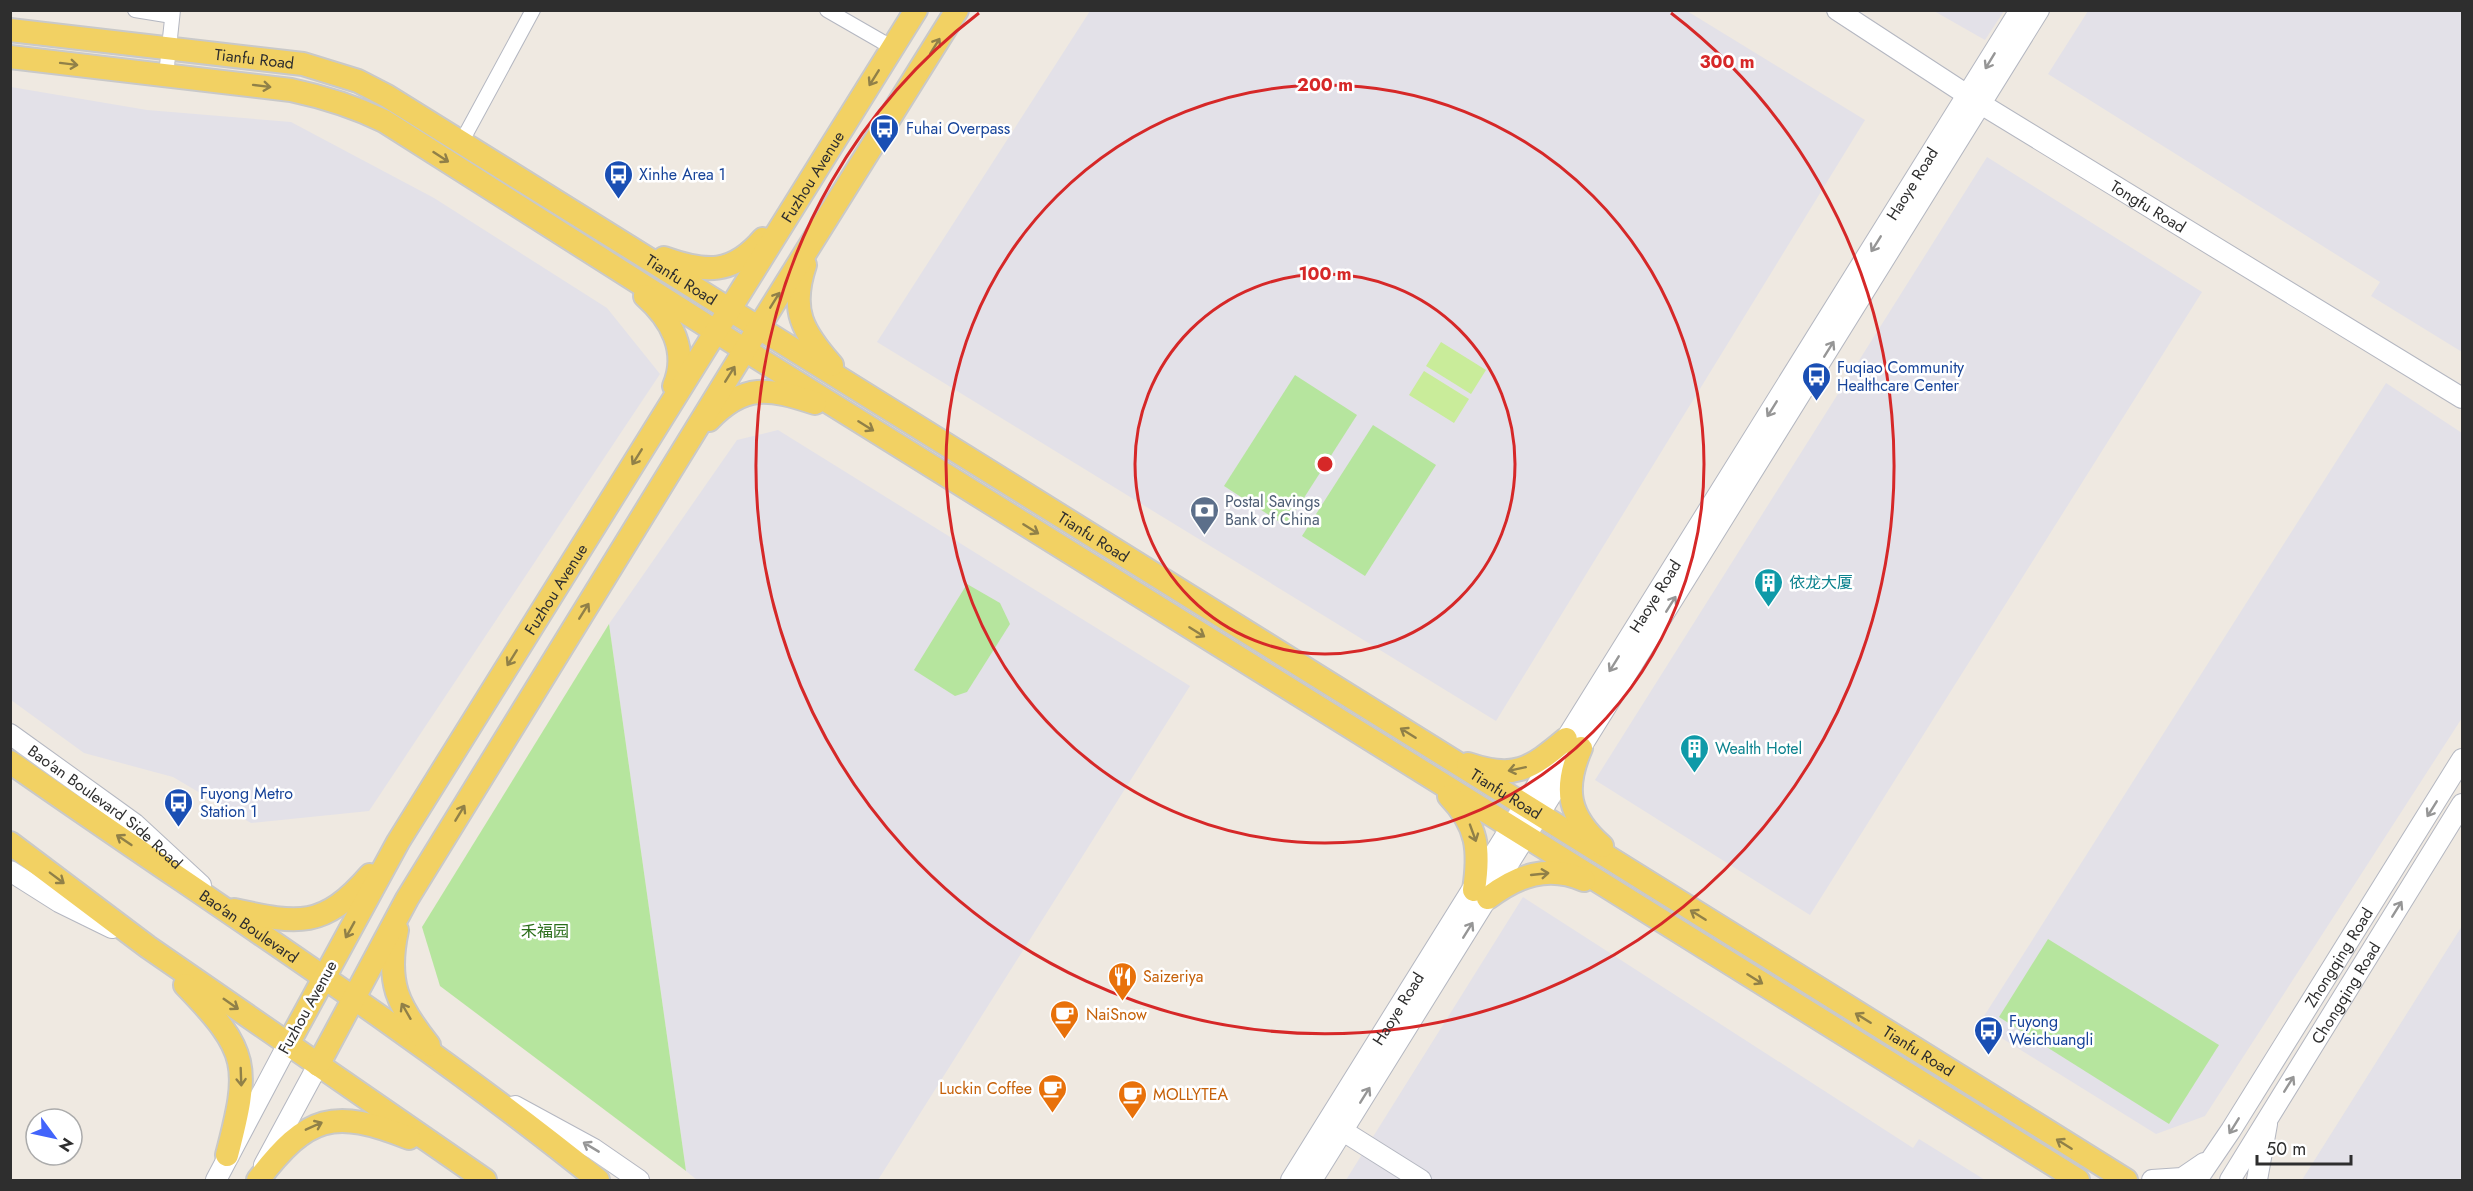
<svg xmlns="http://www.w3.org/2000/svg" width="2473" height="1191" viewBox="0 0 2473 1191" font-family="Jost,'Noto Sans SC',sans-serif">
<rect width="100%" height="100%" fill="#efe9e1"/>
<!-- industrial -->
<g fill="#e3e1e8">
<path d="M1090 11H1687L1865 120 1496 721 877 342Z"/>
<path d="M1934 11H2004L1985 40Z"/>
<path d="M2088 11H2462V352L2371 296 2380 282 2048 74Z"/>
<path d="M11 87 147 110 291 122 434 198 607 308 660 374 369 811 251 823 173 777 84 753 11 700Z"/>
<path d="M1987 157 2202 292 1810 915 1595 780Z"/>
<path d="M2386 383 2462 433V718L2205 1116 2156 1134 1979 1024Z"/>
<path d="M778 430 1190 686 878 1180H697L686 1171 609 624 737 440Z"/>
<path d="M1523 897 1913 1148 1919 1139 1985 1180H1346Z"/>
<path d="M2462 926V1180H2302Z"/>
</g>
<!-- green -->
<g fill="#b6e59e">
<path d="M1295 375 1357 415 1286 526 1224 486Z"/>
<path d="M1373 425 1436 465 1365 576 1302 536Z"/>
<path d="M967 584 1000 603 1010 624 967 692 955 696 914 670Z"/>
<path d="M609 624 686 1171 440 986 422 927Z"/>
<path d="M2048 939 2219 1045 2169 1124 1999 1017Z"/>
</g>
<!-- pitch -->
<g fill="#c9ec9a">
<path d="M1441 342 1486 370 1471 394 1426 366Z"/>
<path d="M1424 371 1469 399 1454 423 1409 395Z"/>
</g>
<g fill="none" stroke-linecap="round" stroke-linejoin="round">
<defs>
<g id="street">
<path d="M135 10 172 16"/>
<path d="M827 10 893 48"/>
<path d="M166 75 173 10"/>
<path d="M462 141 533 10"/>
</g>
<g id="secondary">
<path id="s1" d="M1837 10 1981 104 2462 398"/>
<path id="s2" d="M10 734 135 824 201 885"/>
<path d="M10 871 59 902 112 928"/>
<path d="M515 1106 594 1149 639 1180"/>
<path d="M1343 1131 1421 1180"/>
<path d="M264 1165 318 1065"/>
<path d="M216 1180 288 1044"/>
<path id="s3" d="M1291 1180 2020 10"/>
<path d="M1312 1180 2039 10"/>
<path d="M2152 1180 2182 1178 2204 1163"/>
<path id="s4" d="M2197 1180 2231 1130 2462 759"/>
<path id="s5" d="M2230 1180 2462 804"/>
<path d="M2257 1180 2267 1124"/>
</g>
<g id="primary">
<path id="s6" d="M10 30 303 64 358 81 387 96 2126 1180"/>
<path d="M10 57 291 90C324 97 353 106 384 121L745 350 2078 1180"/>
<path d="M664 258C706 273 732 275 763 239"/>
<path d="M805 265C790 310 802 331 832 365"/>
<path d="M645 296C671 319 689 351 674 386"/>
<path d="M709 420C744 383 769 388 815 403"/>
<path d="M1581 748C1563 789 1568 816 1602 846"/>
<path id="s7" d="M10 762C207 900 411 1029 598 1180"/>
<path d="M1468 764C1515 780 1530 769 1566 739"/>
<path d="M1449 796C1478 826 1480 850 1474 890"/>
<path d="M10 843 148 947 485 1180"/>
<path d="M1488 898C1517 876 1548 864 1584 880"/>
<path d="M234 910C299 924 323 929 370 875"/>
<path d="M397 930C386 982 397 1005 429 1045"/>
<path d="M185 985C250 1052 250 1066 227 1155"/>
<path id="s8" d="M288 1044 398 842 916 10"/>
<path d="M318 1065 407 899 759 327 957 10"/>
<path d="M258 1180C308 1115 333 1108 409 1138"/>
</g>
</defs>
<!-- street casing -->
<use href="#street" stroke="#b4b7c1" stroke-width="16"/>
<!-- secondary casing -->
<use href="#secondary" stroke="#b4b7c1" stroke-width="22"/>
<!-- primary casing -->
<use href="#primary" stroke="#c9c9c9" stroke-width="26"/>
<!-- street -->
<use href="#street" stroke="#fff" stroke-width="14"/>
<!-- secondary -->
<use href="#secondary" stroke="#fff" stroke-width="20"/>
<!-- primary -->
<use href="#primary" stroke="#f2d163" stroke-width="22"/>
</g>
<!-- one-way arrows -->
<defs><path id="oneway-shaft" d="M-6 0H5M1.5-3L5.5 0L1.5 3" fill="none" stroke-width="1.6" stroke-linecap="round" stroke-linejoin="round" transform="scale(1.5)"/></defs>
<g stroke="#908048">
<use href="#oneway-shaft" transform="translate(935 46) rotate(-58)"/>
<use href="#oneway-shaft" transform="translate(69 64) rotate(7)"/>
<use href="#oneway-shaft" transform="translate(874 78) rotate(122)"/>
<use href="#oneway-shaft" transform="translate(262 86) rotate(7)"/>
<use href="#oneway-shaft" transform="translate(441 157) rotate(33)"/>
<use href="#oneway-shaft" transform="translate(775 300) rotate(-58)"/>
<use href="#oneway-shaft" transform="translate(730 374) rotate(-58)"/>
<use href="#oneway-shaft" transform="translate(866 426) rotate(32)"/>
<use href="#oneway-shaft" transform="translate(637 457) rotate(122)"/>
<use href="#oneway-shaft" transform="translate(1031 529) rotate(32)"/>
<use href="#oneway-shaft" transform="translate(584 611) rotate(-58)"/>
<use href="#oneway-shaft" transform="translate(1197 632) rotate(32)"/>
<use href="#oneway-shaft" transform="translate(512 658) rotate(122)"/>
<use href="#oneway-shaft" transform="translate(1408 733) rotate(-148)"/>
<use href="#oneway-shaft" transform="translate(1517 769) rotate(168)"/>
<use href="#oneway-shaft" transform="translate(460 813) rotate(-59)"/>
<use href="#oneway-shaft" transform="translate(1473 833) rotate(70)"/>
<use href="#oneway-shaft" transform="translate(124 840) rotate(-146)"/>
<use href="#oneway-shaft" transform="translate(1540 874) rotate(-6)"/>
<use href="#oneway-shaft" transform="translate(57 878) rotate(37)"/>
<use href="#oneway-shaft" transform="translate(1698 915) rotate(-148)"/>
<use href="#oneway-shaft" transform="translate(350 930) rotate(119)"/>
<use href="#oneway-shaft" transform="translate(1755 979) rotate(32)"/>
<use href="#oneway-shaft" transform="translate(231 1004) rotate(35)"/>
<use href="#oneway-shaft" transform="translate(406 1011) rotate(-120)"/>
<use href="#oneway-shaft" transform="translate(1863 1018) rotate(-148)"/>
<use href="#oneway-shaft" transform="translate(241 1077) rotate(88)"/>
<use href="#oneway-shaft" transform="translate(314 1126) rotate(-24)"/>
<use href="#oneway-shaft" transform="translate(2064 1144) rotate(-148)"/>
</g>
<g stroke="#969696">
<use href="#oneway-shaft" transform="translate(1990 61) rotate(121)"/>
<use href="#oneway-shaft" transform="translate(1876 244) rotate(122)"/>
<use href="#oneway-shaft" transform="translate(1829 349) rotate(-58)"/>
<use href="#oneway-shaft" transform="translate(1772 409) rotate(122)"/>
<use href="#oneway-shaft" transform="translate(1671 604) rotate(-58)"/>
<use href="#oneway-shaft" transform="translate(1614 664) rotate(122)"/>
<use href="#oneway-shaft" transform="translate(2432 809) rotate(122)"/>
<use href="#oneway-shaft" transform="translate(2397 909) rotate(-58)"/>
<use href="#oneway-shaft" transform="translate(1468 930) rotate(-58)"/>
<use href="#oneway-shaft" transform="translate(2289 1084) rotate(-58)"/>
<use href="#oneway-shaft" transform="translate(1365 1095) rotate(-58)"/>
<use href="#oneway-shaft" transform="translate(2234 1126) rotate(122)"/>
<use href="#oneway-shaft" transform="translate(591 1147) rotate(-149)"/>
</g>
<!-- distance rings -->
<g fill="none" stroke="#d62828" stroke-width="3">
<circle cx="1325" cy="464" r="190"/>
<circle cx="1325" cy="464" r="379"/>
<path d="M1671 13A569 569 0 1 1 979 13"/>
</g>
<!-- icons -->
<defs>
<symbol id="bus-pin" viewBox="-11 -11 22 30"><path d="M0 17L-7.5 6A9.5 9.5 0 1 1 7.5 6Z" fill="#1a4fb4" stroke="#fff"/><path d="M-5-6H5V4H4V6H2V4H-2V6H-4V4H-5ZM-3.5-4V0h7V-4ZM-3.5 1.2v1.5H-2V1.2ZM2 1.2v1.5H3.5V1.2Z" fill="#fff"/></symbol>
<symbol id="bank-pin" viewBox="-11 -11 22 30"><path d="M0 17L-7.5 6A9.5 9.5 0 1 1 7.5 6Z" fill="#5c6f8a" stroke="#fff"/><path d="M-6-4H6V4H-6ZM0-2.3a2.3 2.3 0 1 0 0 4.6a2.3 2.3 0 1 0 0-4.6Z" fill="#fff"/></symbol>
<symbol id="building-pin" viewBox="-11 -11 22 30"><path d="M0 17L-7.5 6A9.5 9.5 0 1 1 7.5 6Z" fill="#0f9aa8" stroke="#fff"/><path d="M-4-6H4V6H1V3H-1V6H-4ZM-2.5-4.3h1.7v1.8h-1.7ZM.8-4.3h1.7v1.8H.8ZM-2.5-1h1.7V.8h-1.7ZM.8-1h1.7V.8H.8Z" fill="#fff"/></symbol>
<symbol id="restaurant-pin" viewBox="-11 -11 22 30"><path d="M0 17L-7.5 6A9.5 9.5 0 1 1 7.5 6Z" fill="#e8710a" stroke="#fff"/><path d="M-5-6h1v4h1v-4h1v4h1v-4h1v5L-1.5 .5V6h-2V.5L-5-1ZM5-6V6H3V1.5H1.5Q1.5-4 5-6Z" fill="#fff"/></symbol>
<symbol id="cafe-pin" viewBox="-11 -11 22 30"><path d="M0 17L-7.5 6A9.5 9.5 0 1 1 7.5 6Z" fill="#e8710a" stroke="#fff"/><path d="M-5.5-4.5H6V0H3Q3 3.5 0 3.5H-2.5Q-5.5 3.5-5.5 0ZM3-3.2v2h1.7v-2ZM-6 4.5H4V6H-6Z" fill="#fff"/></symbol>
</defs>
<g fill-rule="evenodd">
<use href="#bus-pin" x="868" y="112" width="33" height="45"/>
<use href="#bus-pin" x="602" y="158" width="33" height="45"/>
<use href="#bus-pin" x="1800" y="360" width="33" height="45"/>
<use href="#bank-pin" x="1188" y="494" width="33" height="45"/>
<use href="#building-pin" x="1752" y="566" width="33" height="45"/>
<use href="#building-pin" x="1678" y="732" width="33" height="45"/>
<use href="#bus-pin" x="162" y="786" width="33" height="45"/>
<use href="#restaurant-pin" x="1106" y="960" width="33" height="45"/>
<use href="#cafe-pin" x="1048" y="998" width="33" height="45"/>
<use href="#bus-pin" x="1972" y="1014" width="33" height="45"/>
<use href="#cafe-pin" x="1036" y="1072" width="33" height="45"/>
<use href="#cafe-pin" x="1116" y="1078" width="33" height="45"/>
</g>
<g text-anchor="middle" stroke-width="5" stroke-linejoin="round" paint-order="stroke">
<!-- street labels -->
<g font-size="16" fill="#2e2e2e" stroke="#fff">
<text dy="6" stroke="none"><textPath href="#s6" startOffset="246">Tianfu Road</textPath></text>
<text dy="6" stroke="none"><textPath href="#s8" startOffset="1014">Fuzhou Avenue</textPath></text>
<text dy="6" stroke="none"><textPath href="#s3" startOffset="1174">Haoye Road</textPath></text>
<text dy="6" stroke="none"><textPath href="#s1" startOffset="368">Tongfu Road</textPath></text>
<text dy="6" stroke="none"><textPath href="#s6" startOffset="732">Tianfu Road</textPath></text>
<text dy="6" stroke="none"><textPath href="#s6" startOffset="1218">Tianfu Road</textPath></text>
<text dy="6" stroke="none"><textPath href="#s8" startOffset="528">Fuzhou Avenue</textPath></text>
<text dy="6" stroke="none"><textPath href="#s3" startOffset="688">Haoye Road</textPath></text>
<text dy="6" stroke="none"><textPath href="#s6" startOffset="1704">Tianfu Road</textPath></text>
<text dy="6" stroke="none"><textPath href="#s2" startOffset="120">Bao'an Boulevard Side Road</textPath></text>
<text dy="6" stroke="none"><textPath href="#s7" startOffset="290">Bao'an Boulevard</textPath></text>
<text dy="6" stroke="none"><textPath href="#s4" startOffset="264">Zhongqing Road</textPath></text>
<text dy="6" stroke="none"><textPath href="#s5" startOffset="220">Chongqing Road</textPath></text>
<text transform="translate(307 1007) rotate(-61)" y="6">Fuzhou Avenue</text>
<text dy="6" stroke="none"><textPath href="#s3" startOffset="202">Haoye Road</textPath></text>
<text dy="6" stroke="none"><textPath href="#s6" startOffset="2190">Tianfu Road</textPath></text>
</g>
<!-- transit labels -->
<g font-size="16" fill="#164399" stroke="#fff" text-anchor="start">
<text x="906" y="134">Fuhai Overpass</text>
<text x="639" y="180">Xinhe Area 1</text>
<text x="1837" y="373">Fuqiao Community<tspan x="1837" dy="18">Healthcare Center</tspan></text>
<text x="200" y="799">Fuyong Metro<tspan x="200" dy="18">Station 1</tspan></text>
<text x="2009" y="1027">Fuyong<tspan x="2009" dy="18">Weichuangli</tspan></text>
</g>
<!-- service labels -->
<g font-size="16" fill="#4e5e75" stroke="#fff" text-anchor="start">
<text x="1225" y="507">Postal Savings<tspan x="1225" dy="18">Bank of China</tspan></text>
</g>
<!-- culture labels -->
<g font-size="16" fill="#0d838f" stroke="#fff" text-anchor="start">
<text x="1789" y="588">依龙大厦</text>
<text x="1715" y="754">Wealth Hotel</text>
</g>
<!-- park labels -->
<g font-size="16" fill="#2c6e1b" stroke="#fff">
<text x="545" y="937">禾福园</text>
</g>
<!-- food labels -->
<g font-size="16" fill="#c56008" stroke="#fff" text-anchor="start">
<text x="1143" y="982">Saizeriya</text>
<text x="1086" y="1020">NaiSnow</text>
<text x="1032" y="1094" text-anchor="end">Luckin Coffee</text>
<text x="1153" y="1100">MOLLYTEA</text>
</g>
</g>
<circle cx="1325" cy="464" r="9" fill="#d62828" stroke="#fff" stroke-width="3"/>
<g font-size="18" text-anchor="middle" font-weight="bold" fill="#d62828" stroke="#fff" stroke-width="5" stroke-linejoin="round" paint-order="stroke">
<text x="1727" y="68">300 m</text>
<text x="1325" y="91">200 m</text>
<text x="1325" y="280">100 m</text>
</g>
<!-- border -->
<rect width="2473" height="1191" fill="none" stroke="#2e2e2e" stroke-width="24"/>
<!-- north arrow -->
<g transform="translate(54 1137) rotate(123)"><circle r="28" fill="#ffffff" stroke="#ababab" stroke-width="1.5"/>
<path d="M0-4.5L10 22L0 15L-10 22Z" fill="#4264fb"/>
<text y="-9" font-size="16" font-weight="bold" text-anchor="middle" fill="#2e2e2e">N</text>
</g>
<!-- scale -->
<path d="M2257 1155v9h94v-9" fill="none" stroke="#2e2e2e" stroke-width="3"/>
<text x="2266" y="1155" font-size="18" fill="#2e2e2e" stroke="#ffffff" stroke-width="4.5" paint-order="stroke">50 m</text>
</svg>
